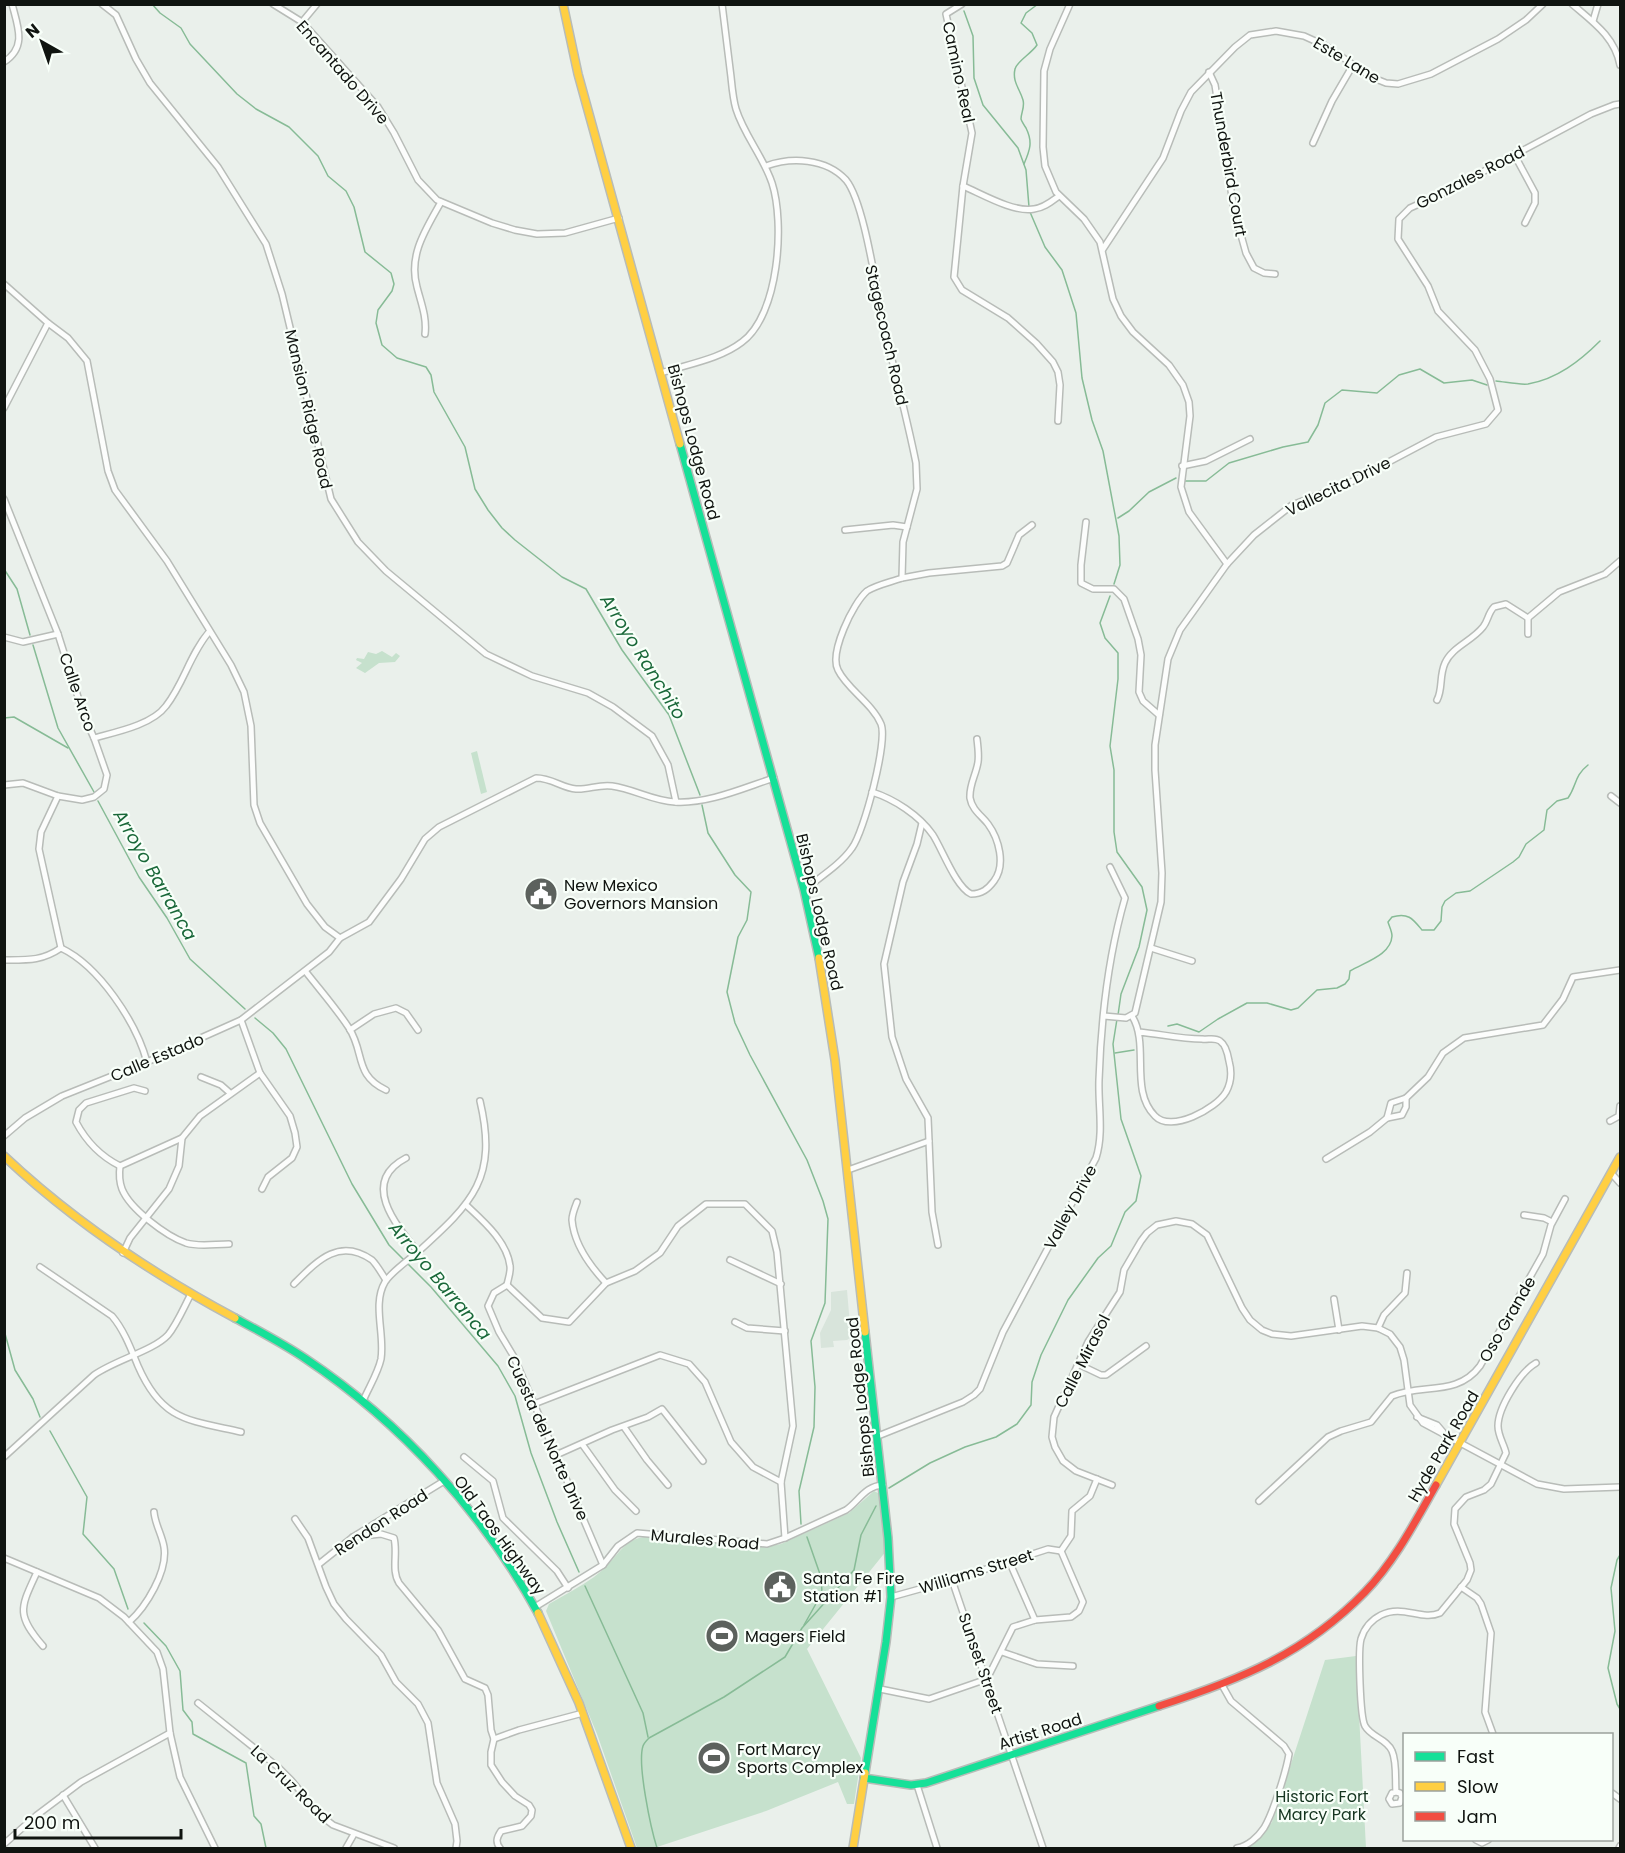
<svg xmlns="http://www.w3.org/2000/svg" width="1625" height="1853" viewBox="0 0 1625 1853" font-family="Poppins,sans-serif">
<rect width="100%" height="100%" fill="#eaf0eb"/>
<!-- built -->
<path fill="#d8e4db" d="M847 1290 851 1337 847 1340 833 1341 834 1347 821 1348 820 1333 831 1310V1292Z"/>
<!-- green -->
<g fill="#c6e1cd">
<path d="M382 651 392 657 396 653 400 656 395 662 379 663 365 673 356 668 362 663 356 660 357 658 364 659 368 652 376 654Z"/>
<path d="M477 751 487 792 481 794 471 753Z"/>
<path d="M874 1491 880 1494 887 1550 807 1649 861 1758 854 1804H847L838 1782 766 1811 654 1848H637L597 1734 546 1611 549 1604C564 1595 580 1587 594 1577 624 1555 623 1527 669 1540L771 1546 781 1544 849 1513Z"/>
<path d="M1356 1656 1366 1848H1247L1261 1837 1272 1822 1325 1660Z"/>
</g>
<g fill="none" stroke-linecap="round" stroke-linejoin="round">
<!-- stream -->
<g stroke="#87bb96" stroke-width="1.5">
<path d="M152 4 160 13 181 28 190 44 237 94 256 109 289 127 318 156 328 176 346 191 354 207 365 252 391 273 394 284 392 291 378 310 376 323 382 345 397 358 426 367 431 375 434 392 465 447 475 489 488 510 502 528 515 540 562 577 586 589 622 650 669 715 700 795"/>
<path d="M964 11 973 36 974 78 983 105 1018 148 1026 170 1029 207"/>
<path d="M1024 164C1030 150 1033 142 1026 128 1024 125 1022 122 1021 119 1021 113 1025 107 1023 100 1020 89 1012 82 1015 69 1017 61 1031 54 1037 45L1032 33 1021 23 1026 13 1038 4"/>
<path d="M1030 212 1045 247 1062 270 1076 313 1082 378 1092 420 1103 451 1119 536 1120 565 1114 584"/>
<path d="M1496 381C1506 382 1519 385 1528 384 1557 379 1580 361 1600 341"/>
<path d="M1184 481H1206L1229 463 1283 447 1308 442 1318 425 1325 403 1342 390 1377 393 1399 375 1420 369 1444 383 1472 380 1487 385"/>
<path d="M1118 518 1129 511 1149 492 1176 478"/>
<path d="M4 569 17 589 30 635"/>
<path d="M1110 596 1100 623 1105 638 1118 653V679L1110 746 1114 770V832L1117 852 1142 887 1147 910 1139 947 1121 994 1118 1015"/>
<path d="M33 645 58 728 94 792"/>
<path d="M4 718 14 717 68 748"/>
<path d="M98 801 139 877 167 918 190 959 245 1009"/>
<path d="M702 805 708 833 735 875 751 892 747 920 738 937 727 992 735 1023 750 1055 807 1160 823 1201 828 1219 825 1303 811 1341 815 1387 814 1427 799 1491 801 1524"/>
<path d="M255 1018 273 1033 286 1049 352 1184 389 1245 404 1260"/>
<path d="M1168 1026 1177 1024 1199 1032 1218 1019 1247 1003H1267L1291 1010 1298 1008 1317 990 1337 988 1345 984 1349 979 1350 971C1365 962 1391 955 1392 936 1392 931 1389 926 1388 922L1392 917C1408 912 1413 919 1422 930H1434L1441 921 1442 907 1445 901 1456 893 1470 891 1513 862 1519 857 1526 844 1544 830 1547 810 1557 801 1568 798C1577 785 1574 776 1588 765"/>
<path d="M1115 1053 1134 1050"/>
<path d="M408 1264 431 1287 498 1366 515 1396 531 1453 557 1522 579 1572"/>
<path d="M4 1330 15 1370 33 1399 40 1417"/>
<path d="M50 1431 87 1497 83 1534 114 1569 128 1609"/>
<path d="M889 1488 930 1463 965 1447 996 1437 1017 1424 1031 1405 1032 1382 1041 1355 1068 1300 1098 1258 1111 1246 1125 1212 1136 1201 1141 1176 1121 1119 1113 1044 1117 1019"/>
<path d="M1620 1555 1617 1560 1611 1588 1615 1631 1608 1668 1617 1704 1620 1709"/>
<path d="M585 1586 643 1713 648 1737"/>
<path d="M144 1623 166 1646 180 1671 183 1710 192 1722 193 1734 246 1763 254 1816 261 1824 266 1848"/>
<path d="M804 1625 822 1593 821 1577 807 1537"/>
<path d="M657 1848C651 1829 637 1764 643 1746 644 1743 647 1740 649 1738L724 1697 785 1657 802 1628 854 1570 861 1535 876 1506"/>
</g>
<defs>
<g id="street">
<path d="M102 4 116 15 136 59 150 83 218 167 266 244 282 294 331 499 358 542 386 571 486 654 532 676 588 693 613 707 652 736 668 765 676 802"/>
<path d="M273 4 302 22 378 107 394 133 418 180 437 200 492 223 515 230 537 234 565 233 619 218"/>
<path d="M962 4 946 14 972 133 963 186 954 277 962 290 1008 318 1036 343 1053 362 1058 372 1060 385 1058 421"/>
<path d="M1070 4 1050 49 1044 71 1043 147 1045 166 1056 192 1084 219 1100 242 1113 299 1121 316 1133 332 1169 365 1183 385 1189 402 1190 416 1181 487 1189 512 1227 564"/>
<path d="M1572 4C1593 22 1615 37 1620 65"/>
<path d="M1593 21 1598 4"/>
<path d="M302 22 317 4"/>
<path d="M4 62C27 47 18 27 12 4"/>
<path d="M1209 72 1215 85 1234 210 1246 253 1254 268 1264 273 1275 274"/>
<path d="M1313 143 1332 101 1353 65"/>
<path d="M1514 154 1535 193V203L1525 223"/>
<path d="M766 166C791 157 826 158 846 180 865 203 877 296 885 330 895 374 907 418 916 463L917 489 903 542 902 578C891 582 876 585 867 591 853 603 829 653 838 670 847 689 872 703 881 724 888 741 864 832 852 848 840 865 820 877 804 890"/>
<path d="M963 186C982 194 1014 213 1034 209 1044 208 1052 201 1059 196"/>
<path d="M1103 249 1163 158 1181 111 1191 92 1235 47 1250 35 1276 31 1304 36 1326 46 1371 77 1386 83 1398 84 1431 74 1498 39 1526 20 1543 4"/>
<path d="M4 284 48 323 68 338 87 361 108 471 115 490 167 561 231 665 244 692 251 726 254 805 260 823 307 904 325 927 340 938 369 922 401 879 425 839 439 827 536 778C552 778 562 788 576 789 588 790 599 784 612 786 634 789 653 801 675 802 708 804 743 788 774 778"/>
<path d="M425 334C427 317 421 303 417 287 408 255 426 229 441 202"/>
<path d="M661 373C688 364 720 359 742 342 779 315 785 223 772 183 763 156 744 135 736 109 733 99 732 87 731 77 728 53 725 29 722 4"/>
<path d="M4 408 48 323"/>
<path d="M1182 466 1206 461 1250 439"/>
<path d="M4 499 58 634 84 716 94 738 107 775 104 789 94 797 82 800 58 796 23 783 4 785"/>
<path d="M1086 522 1081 565V583L1093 589H1114L1124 599 1138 639 1141 655 1139 692 1143 701 1159 715"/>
<path d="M845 530 893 525 907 527"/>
<path d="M902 578 929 573 1002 566 1007 563 1019 535 1032 525"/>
<path d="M1528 634V618"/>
<path d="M4 637 23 642 58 634"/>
<path d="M1437 700C1443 689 1439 676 1445 663 1452 647 1472 641 1483 627 1488 621 1488 613 1494 607L1506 604 1528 618 1559 592 1605 574 1620 561"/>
<path d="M94 738C116 732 152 725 166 706 184 683 190 654 209 632"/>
<path d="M872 792C894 799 919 815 933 835 943 851 956 887 971 894 982 894 988 889 994 881 1006 865 999 839 988 824 982 816 972 810 970 798 969 785 976 775 978 762 979 755 978 747 977 739"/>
<path d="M58 796 41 832 39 849 61 948C99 966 136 1022 147 1062"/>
<path d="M1611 796 1620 803"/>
<path d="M1151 948 1192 961"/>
<path d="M4 960C28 960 42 961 61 948"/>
<path d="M306 972C320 990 336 1008 349 1028 365 1053 354 1075 386 1090"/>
<path d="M1104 1016 1126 1018 1135 1013 1161 902 1162 873 1155 770V745L1168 659 1180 630 1227 564 1254 535 1292 505 1347 484 1436 437 1486 424 1498 410 1490 379 1475 350 1438 311 1428 286 1398 239 1399 219 1410 208 1443 193 1591 114 1614 105 1620 104"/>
<path d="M1132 1016C1150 1045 1129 1090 1155 1116 1171 1133 1216 1109 1226 1092 1231 1083 1232 1072 1229 1061 1228 1055 1226 1045 1220 1041 1215 1037 1208 1040 1202 1039 1181 1039 1160 1034 1139 1032"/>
<path d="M241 1020 260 1073 290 1116 295 1133 297 1147 292 1158 268 1177 262 1189"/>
<path d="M350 1030 374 1014 396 1008 406 1013 418 1030"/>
<path d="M201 1077 221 1085 230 1093"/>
<path d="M145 1091 134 1088 86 1103 79 1110 76 1122C86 1141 100 1156 120 1166L182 1138 200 1116 260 1073"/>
<path d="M1387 1118 1391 1103 1406 1098 1428 1077 1443 1053 1464 1038 1543 1025 1563 999 1573 977 1620 970"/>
<path d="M1610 1121 1619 1116 1620 1106"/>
<path d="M4 1136 25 1118 62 1096 147 1062 241 1020 329 952 340 938"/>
<path d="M929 1141 932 1212 938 1245"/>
<path d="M406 1158C360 1182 395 1224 418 1252"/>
<path d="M1326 1159 1370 1132 1387 1118 1402 1115 1406 1107V1098"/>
<path d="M120 1166C119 1174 119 1181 122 1189 130 1209 166 1236 186 1243 199 1247 215 1244 229 1244"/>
<path d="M848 1170 929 1141 928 1118 906 1079 892 1037 884 964 903 882 917 844 922 823"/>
<path d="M1612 1174 1620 1183"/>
<path d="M577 1202C575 1207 572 1215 572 1220 574 1244 590 1266 606 1283"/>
<path d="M466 1205C483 1221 507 1241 510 1266 511 1272 508 1279 507 1285"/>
<path d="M1524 1215 1544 1218 1552 1222"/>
<path d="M123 1253 130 1238 169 1189 179 1166 182 1138"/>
<path d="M730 1260 781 1284"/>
<path d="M40 1267 112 1316C124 1330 131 1349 138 1366 162 1421 188 1420 241 1432"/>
<path d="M294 1284C317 1261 339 1237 372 1260 377 1265 382 1274 386 1280"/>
<path d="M507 1285 542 1318 569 1322 606 1283 635 1271 660 1253 678 1226 706 1204H745L772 1231 777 1252 793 1426 781 1482 785 1538"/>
<path d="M507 1285 494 1293 488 1306 499 1332 514 1357 603 1565"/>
<path d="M1334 1299 1339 1330"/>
<path d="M735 1322 747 1328 785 1331"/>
<path d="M1378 1328 1384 1315 1405 1293 1407 1273"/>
<path d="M1078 1364 1101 1375H1106L1146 1346"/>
<path d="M363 1401C369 1387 378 1373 381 1359 385 1334 372 1304 385 1282 391 1272 410 1259 419 1251 473 1202 498 1178 480 1101"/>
<path d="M534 1404 660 1355 689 1364 705 1382 731 1442 753 1467 781 1482"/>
<path d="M1417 1417 1437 1425 1443 1432"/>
<path d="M624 1427 647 1460 668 1485"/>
<path d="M878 1436 963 1402 974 1395 980 1389 1003 1332 1096 1158C1104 1133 1098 1105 1099 1080 1101 1018 1108 957 1125 898L1110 867"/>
<path d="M582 1444 615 1490 636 1511"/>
<path d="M556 1455 612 1430 648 1417 662 1409 703 1461"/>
<path d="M4 1457 94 1375C115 1360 153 1351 168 1335 177 1324 184 1307 191 1294"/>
<path d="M464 1457 493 1481 503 1518 557 1571 568 1588"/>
<path d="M1112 1485 1076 1471 1063 1461 1055 1447 1052 1437 1054 1417 1088 1342 1120 1292 1124 1270 1141 1241 1147 1233 1157 1225 1176 1221 1192 1224 1207 1235 1242 1308 1250 1320 1262 1330 1272 1334 1291 1336 1362 1326 1378 1328 1390 1334 1400 1347 1404 1360 1410 1405 1423 1423 1537 1484 1564 1489 1620 1487"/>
<path d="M1259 1501 1328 1437 1341 1431 1371 1422 1392 1396C1422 1383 1457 1397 1480 1366L1543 1254 1551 1225 1565 1199"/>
<path d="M295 1519 308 1538 326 1587 334 1604 346 1619 381 1655 396 1682 418 1704 428 1723 437 1783 455 1824 457 1841 456 1848"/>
<path d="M353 1537 381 1534 394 1538C398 1553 391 1570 399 1583L438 1630 465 1679 485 1688 488 1695 491 1730 494 1739 491 1752V1765L502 1782 515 1796 529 1805 532 1810 531 1816 522 1826 501 1831C497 1837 495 1842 500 1848"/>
<path d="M1061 1551 1071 1536 1072 1511 1090 1496 1097 1479"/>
<path d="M4 1558 99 1598 124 1617 157 1652 163 1669 170 1733 180 1777 215 1848"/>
<path d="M1009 1561 1035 1620"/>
<path d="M319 1564 353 1537 444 1481"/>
<path d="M37 1572C21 1607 15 1614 43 1646"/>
<path d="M952 1580 1043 1848"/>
<path d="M1461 1587 1477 1598 1481 1604 1491 1633 1485 1712 1493 1734"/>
<path d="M891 1597 952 1580 1048 1549 1061 1551"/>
<path d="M535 1607 603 1565 618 1546 637 1533 767 1544 785 1538 846 1510C859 1501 865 1486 883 1485"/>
<path d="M129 1622C146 1607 168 1571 164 1547 162 1535 155 1524 154 1512"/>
<path d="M1002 1652 1037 1664 1073 1666"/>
<path d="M1222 1685 1231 1701 1284 1746 1289 1754C1286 1772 1273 1813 1264 1828 1258 1837 1248 1846 1237 1848"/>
<path d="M880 1689 929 1699 987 1679 1013 1627 1035 1620 1071 1617 1079 1611 1083 1602 1061 1551"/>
<path d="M198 1703 278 1767 291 1780 320 1815 333 1825 394 1848"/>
<path d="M494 1739 519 1730 583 1713"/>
<path d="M917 1785 937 1848"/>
<path d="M1396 1792 1392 1793 1389 1799 1392 1804 1400 1803 1402 1797 1400 1793 1396 1792C1395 1780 1397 1762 1392 1751 1387 1739 1371 1737 1365 1726 1360 1717 1358 1650 1361 1639 1364 1629 1371 1620 1381 1615 1403 1604 1421 1621 1440 1613L1467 1580 1471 1570 1470 1563 1454 1524 1455 1509 1466 1497 1484 1490 1491 1484 1506 1453C1504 1444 1498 1436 1498 1426 1498 1408 1520 1372 1536 1363"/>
<path d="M1612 1793 1620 1799"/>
<path d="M63 1795 95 1848"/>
<path d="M1476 1840 1482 1843 1488 1840"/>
<path d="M4 1844 37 1815 81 1782 170 1733"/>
<path d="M346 1848 354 1834"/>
<path d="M1619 1848 1620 1846"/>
</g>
<g id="fast">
<path d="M680 444 804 890 819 958"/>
<path d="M235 1318C259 1331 284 1344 306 1359 402 1423 483 1513 538 1613"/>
<path d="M865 1773 886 1642 891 1597 888 1538 865 1332"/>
<path d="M864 1778 911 1785 926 1783 1159 1706"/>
</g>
<g id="slow">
<path d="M563 4 578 74 680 444"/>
<path d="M819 958 835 1060 865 1332"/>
<path d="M4 1156C73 1221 151 1273 235 1318"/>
<path d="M1436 1485 1620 1157"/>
<path d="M538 1613 579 1703 631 1848"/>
<path d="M853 1848 865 1773"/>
</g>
<path id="jam" d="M1159 1706C1239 1680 1305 1654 1365 1592 1395 1561 1415 1522 1436 1485"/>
</defs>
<!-- street casing -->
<use href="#street" stroke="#b8bcb8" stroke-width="8"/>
<!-- fast casing -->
<use href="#fast" stroke="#b8bcb8" stroke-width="10"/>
<!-- slow casing -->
<use href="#slow" stroke="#b8bcb8" stroke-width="10"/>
<!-- jam casing -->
<use href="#jam" stroke="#b8bcb8" stroke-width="10"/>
<!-- street -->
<use href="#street" stroke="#fcfdfc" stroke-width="5"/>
<!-- fast -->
<use href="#fast" stroke="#16e098" stroke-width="7"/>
<!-- slow -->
<use href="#slow" stroke="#ffcf43" stroke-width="7"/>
<!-- jam -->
<use href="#jam" stroke="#f24e42" stroke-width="7"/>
</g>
<!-- icons -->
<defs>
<symbol id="civic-disc" viewBox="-11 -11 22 22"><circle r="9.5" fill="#5c615d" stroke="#f8fff9"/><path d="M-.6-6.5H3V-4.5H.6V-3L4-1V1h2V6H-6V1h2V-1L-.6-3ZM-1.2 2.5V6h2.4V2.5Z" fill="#fff"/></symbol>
<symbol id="stadium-disc" viewBox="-11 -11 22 22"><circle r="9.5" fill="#5c615d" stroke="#f8fff9"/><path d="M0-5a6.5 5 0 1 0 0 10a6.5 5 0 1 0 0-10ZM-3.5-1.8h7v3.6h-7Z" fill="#fff"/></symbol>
</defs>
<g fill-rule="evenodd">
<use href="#civic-disc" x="522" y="875" width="38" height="38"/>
<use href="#civic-disc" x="761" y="1568" width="38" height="38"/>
<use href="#stadium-disc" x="703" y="1617" width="38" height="38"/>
<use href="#stadium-disc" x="695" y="1739" width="38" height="38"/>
</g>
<g text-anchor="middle" stroke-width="4.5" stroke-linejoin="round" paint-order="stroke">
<!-- street labels -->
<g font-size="16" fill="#101410" stroke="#f8fff9">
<text transform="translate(1347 60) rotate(31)" y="6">Este Lane</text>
<text transform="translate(343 72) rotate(49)" y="6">Encantado Drive</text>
<text transform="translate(959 72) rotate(78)" y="6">Camino Real</text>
<text transform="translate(1229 164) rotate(80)" y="6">Thunderbird Court</text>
<text transform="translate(1470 177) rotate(-27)" y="6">Gonzales Road</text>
<text transform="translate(887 335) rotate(77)" y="6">Stagecoach Road</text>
<text transform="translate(309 409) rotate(77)" y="6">Mansion Ridge Road</text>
<text transform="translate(694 442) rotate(75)" y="6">Bishops Lodge Road</text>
<text transform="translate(1338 486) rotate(-26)" y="6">Vallecita Drive</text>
<text transform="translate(78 692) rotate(71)" y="6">Calle Arco</text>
<text transform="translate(820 912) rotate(77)" y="6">Bishops Lodge Road</text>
<text transform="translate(157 1057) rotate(-23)" y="6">Calle Estado</text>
<text transform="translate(1070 1207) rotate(-62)" y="6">Valley Drive</text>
<text transform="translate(1507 1319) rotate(-60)" y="6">Oso Grande</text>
<text transform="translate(1082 1361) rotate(-63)" y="6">Calle Mirasol</text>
<text transform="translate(860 1397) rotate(-96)" y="6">Bishops Lodge Road</text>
<text transform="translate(548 1438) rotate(66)" y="6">Cuesta del Norte Drive</text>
<text transform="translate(1443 1446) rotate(-60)" y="6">Hyde Park Road</text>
<text transform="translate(381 1522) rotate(-33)" y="6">Rendon Road</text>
<text transform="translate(500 1535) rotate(54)" y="6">Old Taos Highway</text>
<text transform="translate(705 1539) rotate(5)" y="6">Murales Road</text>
<text transform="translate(976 1571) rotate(-17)" y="6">Williams Street</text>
<text transform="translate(981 1663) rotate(71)" y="6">Sunset Street</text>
<text transform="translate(1040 1731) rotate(-18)" y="6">Artist Road</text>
<text transform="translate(291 1784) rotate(44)" y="6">La Cruz Road</text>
</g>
<!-- poi labels -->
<g font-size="16" fill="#101410" stroke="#f8fff9" text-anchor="start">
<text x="564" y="891">New Mexico<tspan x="564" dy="18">Governors Mansion</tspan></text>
<text x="803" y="1584">Santa Fe Fire<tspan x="803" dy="18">Station #1</tspan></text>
<text x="745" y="1642">Magers Field</text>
<text x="737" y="1755">Fort Marcy<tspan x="737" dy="18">Sports Complex</tspan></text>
</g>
<!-- park labels -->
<g font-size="16" fill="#153520" stroke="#f8fff9">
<text x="1322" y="1802">Historic Fort<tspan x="1322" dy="18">Marcy Park</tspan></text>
</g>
<!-- water labels -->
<g font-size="18" font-style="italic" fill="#196839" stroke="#f8fff9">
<text transform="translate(643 657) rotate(58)" y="6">Arroyo Ranchito</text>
<text transform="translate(155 875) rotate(60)" y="6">Arroyo Barranca</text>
<text transform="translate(440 1281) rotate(50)" y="6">Arroyo Barranca</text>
</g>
</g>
<!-- border -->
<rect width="1625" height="1853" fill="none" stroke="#101410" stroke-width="12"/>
<!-- legend -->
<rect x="1403" y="1733" width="210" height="108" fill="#f8fff9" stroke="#9ba19c" stroke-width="1.5"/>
<rect x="1415" y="1752" width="30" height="9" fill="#16e098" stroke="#9ba19c" stroke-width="1.5"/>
<text x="1457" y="1763" font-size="18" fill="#101410">Fast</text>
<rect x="1415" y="1782" width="30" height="9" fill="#ffcf43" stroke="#9ba19c" stroke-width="1.5"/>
<text x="1457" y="1793" font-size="18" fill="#101410">Slow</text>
<rect x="1415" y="1812" width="30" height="9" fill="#f24e42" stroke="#9ba19c" stroke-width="1.5"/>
<text x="1457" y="1823" font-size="18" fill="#101410">Jam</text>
<!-- north arrow -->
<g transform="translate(42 42) rotate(320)" stroke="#f8fff9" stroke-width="4.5" paint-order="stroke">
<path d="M0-4.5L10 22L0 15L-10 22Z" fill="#101410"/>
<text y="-9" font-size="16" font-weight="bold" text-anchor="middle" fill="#101410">N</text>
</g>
<!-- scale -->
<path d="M15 1829v9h166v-9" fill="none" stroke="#101410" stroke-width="3"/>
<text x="24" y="1829" font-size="18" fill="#101410" stroke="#f8fff9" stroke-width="4.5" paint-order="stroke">200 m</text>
</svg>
